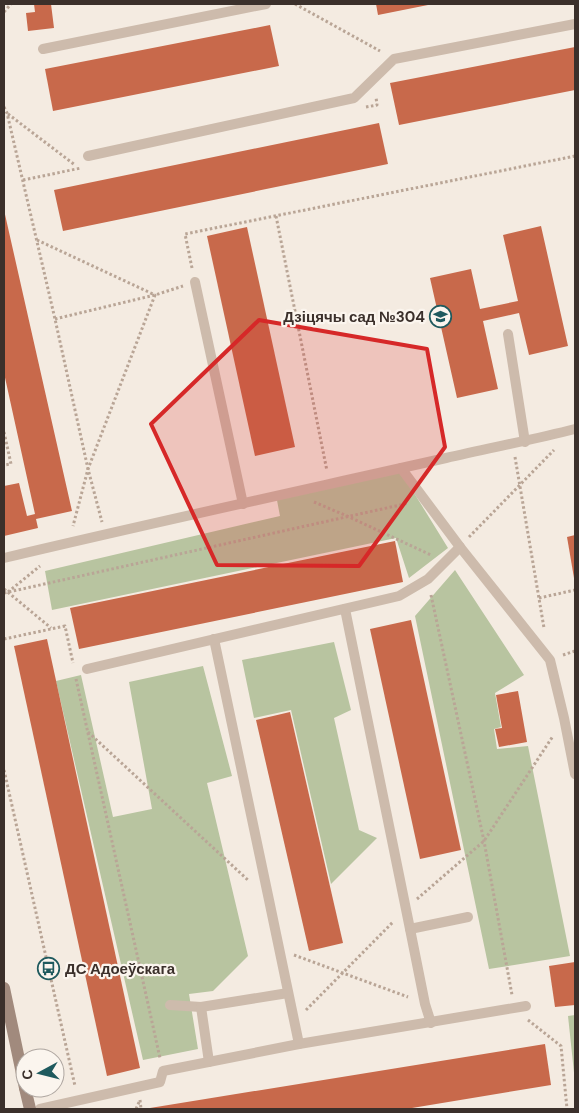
<svg xmlns="http://www.w3.org/2000/svg" width="579" height="1113" viewBox="0 0 579 1113" font-family="'DM Sans',sans-serif">
<rect width="100%" height="100%" fill="#f4ebe1"/>
<!-- green -->
<g fill="#b8c4a0">
<path d="M398 467 448 548 409 578 396 538 52 610 45 571 280 516 276 495Z"/>
<path d="M455 570 524 675 495 693 501 727 494 729 497 749 528 746 570 956 489 969 415 616Z"/>
<path d="M334 642 351 710 334 718 359 830 377 838 331 884 291 710 254 718 242 660Z"/>
<path d="M203 666 232 776 207 783 248 956 213 991 189 994 198 1049 143 1060 56 681 81 675 113 817 152 809 129 682Z"/>
<path d="M575 1015V1082L568 1016Z"/>
</g>
<!-- building -->
<g fill="#c8694b">
<path d="M34 4H51L54 28 28 31 26 13 35 12Z"/>
<path d="M376 4H428V5L378 15Z"/>
<path d="M270 25 279 66 53 111 45 69Z"/>
<path d="M575 47V90L399 125 390 83Z"/>
<path d="M379 123 388 164 63 231 54 190Z"/>
<path d="M4 210 72 511 36 519 38 528 4 536V486L19 483 27 516 35 514 4 373Z"/>
<path d="M541 226 568 346 529 355 519 313 483 321 498 389 457 398 430 278 471 269 480 309 518 301 503 235Z"/>
<path d="M247 227 295 447 255 456 207 236Z"/>
<path d="M575 535V578H574L567 537Z"/>
<path d="M395 541 403 582 79 649 70 608Z"/>
<path d="M411 620 461 850 420 859 370 629Z"/>
<path d="M47 639 140 1068 107 1076 14 646Z"/>
<path d="M518 691 527 742 499 747 495 729 502 728 496 695Z"/>
<path d="M290 712 343 943 309 951 256 720Z"/>
<path d="M575 962V1005L555 1007 549 966Z"/>
<path d="M545 1044 551 1085 406 1109H150V1108Z"/>
</g>
<g fill="none" stroke-linecap="round" stroke-linejoin="round">
<!-- path -->
<g stroke="#b9a596" stroke-width="3" stroke-dasharray="2.5 2.5" stroke-linecap="butt">
<path d="M295 4 380 51"/>
<path d="M4 12 11 4"/>
<path d="M4 107 7 113 55 319 88 469 102 522"/>
<path d="M366 107 377 105 376 97"/>
<path d="M8 114 75 165"/>
<path d="M23 180 81 168"/>
<path d="M276 216 327 471"/>
<path d="M37 240 155 295 88 469 73 526"/>
<path d="M192 268 185 234 575 156"/>
<path d="M55 319 155 295 183 286"/>
<path d="M4 432 11 464 4 465"/>
<path d="M515 457 544 628"/>
<path d="M314 502 347 516 431 555"/>
<path d="M469 537 554 450"/>
<path d="M4 589 51 628"/>
<path d="M8 592 40 566"/>
<path d="M4 593 409 503"/>
<path d="M431 595 484 841 512 995"/>
<path d="M539 598 575 590"/>
<path d="M4 639 65 626 73 663"/>
<path d="M563 655 575 651"/>
<path d="M76 679 160 1058"/>
<path d="M88 732 249 881"/>
<path d="M4 770 75 1086"/>
<path d="M417 899 484 841 553 736"/>
<path d="M294 955 408 997"/>
<path d="M306 1010 393 922"/>
<path d="M528 1020 561 1046 567 1109"/>
<path d="M140 1100 141 1109"/>
<path d="M136 1109 140 1100"/>
</g>
<!-- lane -->
<g stroke="#cdbbac" stroke-width="10">
<path d="M43 49 266 4"/>
<path d="M88 156 354 98 394 59 575 24"/>
<path d="M195 282 243 504"/>
<path d="M508 334 525 442"/>
<path d="M401 468 460 547 550 660 564 718 575 774"/>
<path d="M4 558C151 523 299 491 446 458 489 448 532 440 575 429"/>
<path d="M345 609 410 929 425 1004 431 1023"/>
<path d="M214 639 269 900 299 1044"/>
<path d="M87 669 399 596 428 579 460 547"/>
<path d="M410 929 468 917"/>
<path d="M170 1005 201 1007"/>
<path d="M209 1062 201 1007 288 993"/>
<path d="M40 1109 160 1082 163 1071 299 1044 526 1006"/>
</g>
<!-- secondary -->
<g stroke="#a18a7d" stroke-width="12">
<path d="M4 988 25 1088"/>
<path d="M25 1088 30 1109"/>
</g>
</g>
<!-- marked area -->
<path fill="#d62828" fill-opacity="0.2" stroke="#d62828" stroke-width="4" stroke-linejoin="round" d="M259 320 427 349 445 447 359 566 217 565 151 424Z"/>
<!-- icons -->
<defs>
<symbol id="school-ring" viewBox="-11 -11 22 22"><circle r="9.5" fill="#fbf5ee" stroke="#1f5a5e" stroke-width="1.5"/><path d="M0-5L7-2L0 1L-7-2ZM-4 1L0 2.5L4 1V4Q0 6-4 4Z" fill="#1f5a5e"/></symbol>
<symbol id="bus-ring" viewBox="-11 -11 22 22"><circle r="9.5" fill="#fbf5ee" stroke="#1f5a5e" stroke-width="1.5"/><path d="M-5-6H5V4H4V6H2V4H-2V6H-4V4H-5ZM-3.5-4V0h7V-4ZM-3.5 1.2v1.5H-2V1.2ZM2 1.2v1.5H3.5V1.2Z" fill="#1f5a5e"/></symbol>
</defs>
<g fill-rule="evenodd">
<use href="#school-ring" x="428" y="304" width="25" height="25"/>
<use href="#bus-ring" x="36" y="956" width="25" height="25"/>
</g>
<g text-anchor="middle" stroke-width="4.5" stroke-linejoin="round" paint-order="stroke">
<!-- poi labels -->
<g font-size="15" font-weight="bold" fill="#3b302b" stroke="#fbf5ee" text-anchor="end">
<text x="425" y="322">Дзіцячы сад №304</text>
<text x="65" y="974" text-anchor="start">ДС Адоеўскага</text>
</g>
</g>
<!-- border -->
<rect width="579" height="1113" fill="none" stroke="#3b302b" stroke-width="10"/>
<!-- north arrow -->
<g transform="translate(40 1073) rotate(263)"><circle r="24" fill="#fbf5ee" stroke="#aea6a0"/>
<path d="M0-4L9 19L0 12L-9 19Z" fill="#1f5a5e"/>
<text y="-8" font-size="14" font-weight="bold" text-anchor="middle" fill="#3b302b">С</text>
</g>
</svg>
